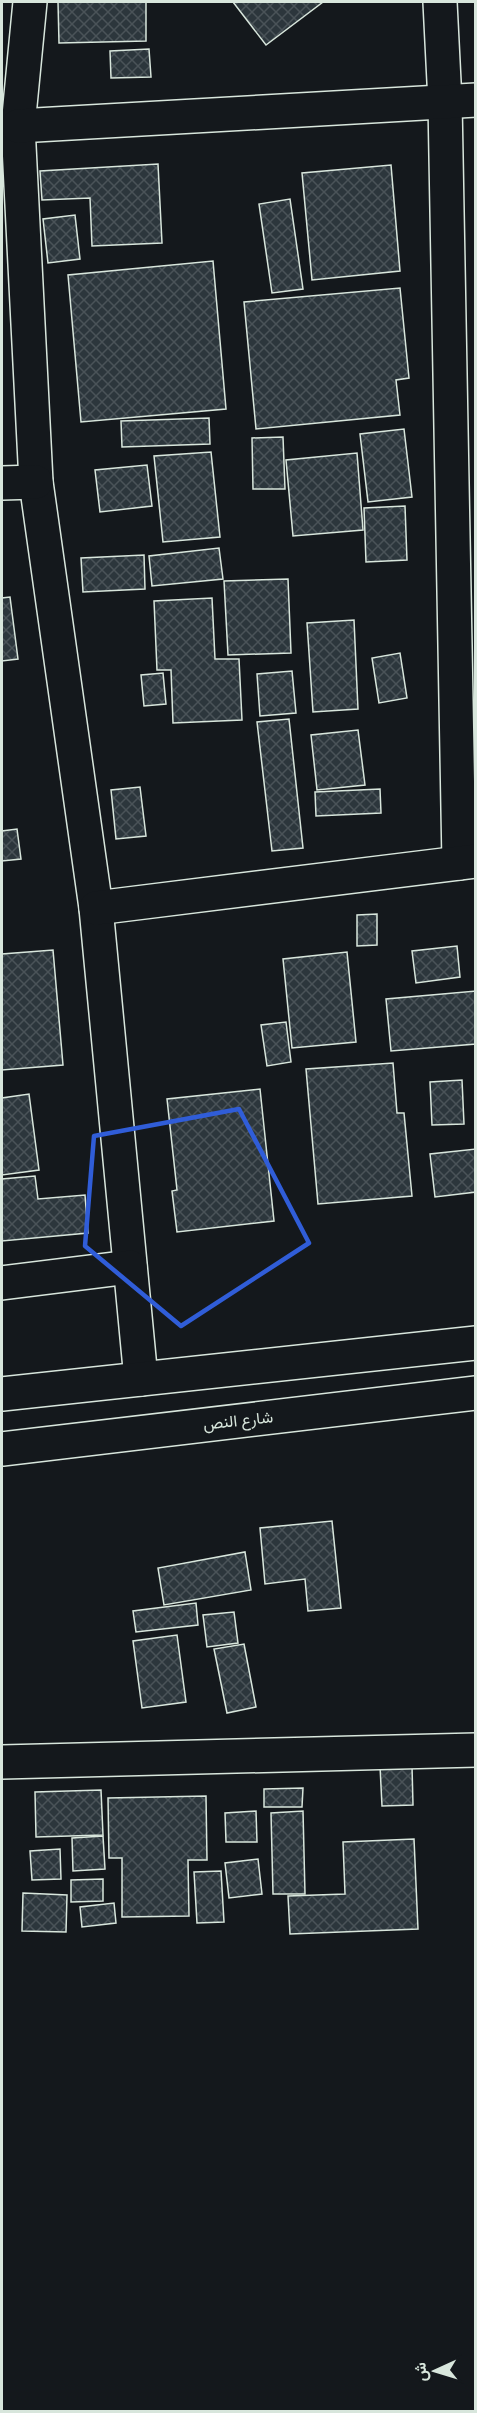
<svg xmlns="http://www.w3.org/2000/svg" width="477" height="2413" viewBox="0 0 477 2413" font-family="'PT Serif',Vazirmatn,serif">
<defs>
<pattern id="building-cross-hatch" width="8" height="8" patternUnits="userSpaceOnUse" patternTransform="scale(1.5)"><rect width="8" height="8" fill="#2c363c"/><path d="M0 0l8 8M0 8l8-8" fill="none" stroke="#4a5358"/></pattern>
</defs>
<rect width="100%" height="100%" fill="#14181c"/>
<!-- building -->
<g fill="url(#building-cross-hatch)" stroke="#d8e6dc" stroke-width="1.5">
<path d="M58 2H146V41L59 43Z"/>
<path d="M233 2H323L266 45Z"/>
<path d="M149 49 151 77 111 78 110 51Z"/>
<path d="M158 164 162 243 92 246 90 198 42 200 40 171Z"/>
<path d="M391 165 400 271 312 280 302 173Z"/>
<path d="M290 199 303 289 272 293 259 204Z"/>
<path d="M75 215 80 259 48 263 43 219Z"/>
<path d="M213 261 226 409 81 422 68 275Z"/>
<path d="M400 288 409 378 396 380 400 415 256 429 244 302Z"/>
<path d="M209 418 210 444 122 447 121 421Z"/>
<path d="M404 429 412 497 368 502 360 434Z"/>
<path d="M283 437 285 489H253L252 438Z"/>
<path d="M211 452 220 537 163 542 154 456Z"/>
<path d="M357 453 363 530 293 536 286 460Z"/>
<path d="M147 465 152 506 100 512 95 470Z"/>
<path d="M405 506 407 560 366 562 364 508Z"/>
<path d="M219 548 223 579 152 586 149 556Z"/>
<path d="M144 555 145 589 83 592 81 558Z"/>
<path d="M288 579 291 653 228 655 224 581Z"/>
<path d="M10 597 18 659 2 661V598Z"/>
<path d="M212 598 215 659H239L242 720 173 723 171 670H157L154 601Z"/>
<path d="M354 620 358 709 313 712 307 623Z"/>
<path d="M400 653 407 698 379 703 372 658Z"/>
<path d="M292 671 296 713 260 716 257 674Z"/>
<path d="M163 673 166 704 144 706 141 675Z"/>
<path d="M289 719 303 848 272 851 257 722Z"/>
<path d="M358 730 365 785 317 790 311 735Z"/>
<path d="M140 787 146 836 116 839 111 790Z"/>
<path d="M380 789 381 813 316 816 315 792Z"/>
<path d="M17 829 21 859 2 861V831Z"/>
<path d="M377 914V945L357 946V915Z"/>
<path d="M457 946 460 977 416 983 412 951Z"/>
<path d="M53 950 63 1065 2 1070V954Z"/>
<path d="M347 952 356 1042 292 1048 283 959Z"/>
<path d="M476 991V1044L391 1051 386 999Z"/>
<path d="M286 1022 291 1062 267 1066 261 1025Z"/>
<path d="M393 1063 397 1113H404L412 1196 318 1204 306 1069Z"/>
<path d="M462 1080 464 1124 432 1125 430 1082Z"/>
<path d="M260 1089 274 1221 177 1232 172 1191 177 1190 167 1099Z"/>
<path d="M29 1094 39 1170 2 1175V1098Z"/>
<path d="M476 1149V1192L435 1197 430 1154Z"/>
<path d="M35 1176 38 1199 85 1195 88 1233 2 1241V1179Z"/>
<path d="M332 1521 341 1608 308 1611 305 1579 265 1584 260 1528Z"/>
<path d="M245 1552 251 1590 164 1605 158 1568Z"/>
<path d="M196 1603 198 1625 136 1632 133 1611Z"/>
<path d="M234 1612 238 1643 207 1647 203 1615Z"/>
<path d="M177 1635 186 1702 142 1708 133 1641Z"/>
<path d="M244 1644 256 1707 227 1713 214 1649Z"/>
<path d="M380 1766H412L413 1805 382 1806Z"/>
<path d="M303 1788 302 1807H264V1789Z"/>
<path d="M101 1790 103 1835 36 1837 35 1792Z"/>
<path d="M206 1796 207 1860H188L189 1916 122 1917V1858H109L108 1798Z"/>
<path d="M256 1811 257 1842H226L225 1813Z"/>
<path d="M303 1811 305 1894H273L271 1813Z"/>
<path d="M103 1836 105 1869 73 1871 72 1838Z"/>
<path d="M414 1839 418 1929 290 1934 288 1896 345 1894 343 1842Z"/>
<path d="M60 1849 61 1879 32 1880 30 1851Z"/>
<path d="M258 1859 262 1894 229 1898 225 1863Z"/>
<path d="M221 1871 224 1922 197 1923 194 1872Z"/>
<path d="M103 1879V1901L71 1902V1880Z"/>
<path d="M23 1893 67 1895 66 1932 22 1931Z"/>
<path d="M114 1903 116 1923 82 1927 80 1907Z"/>
</g>
<g fill="none" stroke-linecap="round" stroke-linejoin="round">
<defs>
<g id="minor">
<path d="M30 2 18 126 36 482 96 908 141 1379"/>
<path d="M440 2 445 102 459 863"/>
<path d="M18 126 476 100"/>
<path d="M2 483 36 482"/>
<path d="M96 908 476 861"/>
<path d="M2 1283 130 1267"/>
<path d="M2 1762 476 1750"/>
</g>
<g id="secondary">
<path d="M2 1394 476 1343"/>
<path d="M2 1449 476 1393"/>
</g>
</defs>
<!-- minor casing -->
<use href="#minor" stroke="#d8e6dc" stroke-width="36"/>
<!-- secondary casing -->
<use href="#secondary" stroke="#d8e6dc" stroke-width="36"/>
<!-- minor -->
<use href="#minor" stroke="#14181c" stroke-width="33"/>
<!-- secondary -->
<use href="#secondary" stroke="#14181c" stroke-width="33"/>
</g>
<!-- marked area -->
<path fill="none" stroke="#305dd8" stroke-width="4.5" stroke-linejoin="round" d="M239 1109 309 1243 181 1326 85 1246 94 1136Z"/>
<g text-anchor="middle" stroke-width="4.5" stroke-linejoin="round" paint-order="stroke">
<!-- street labels -->
<g font-size="16" fill="#d8e6dc" stroke="#14181c">
<text transform="translate(238 1420) rotate(-6)" y="6">شارع النص</text>
</g>
</g>
<!-- border -->
<rect width="477" height="2413" fill="none" stroke="#d8e6dc" stroke-width="6"/>
<!-- north arrow -->
<g transform="translate(435 2371) rotate(266)" stroke="#14181c" stroke-width="4.5" paint-order="stroke">
<path d="M0-4.5L10 22L0 15L-10 22Z" fill="#d8e6dc"/>
<text y="-9" font-size="16" font-weight="bold" text-anchor="middle" fill="#d8e6dc">ش</text>
</g>
</svg>
